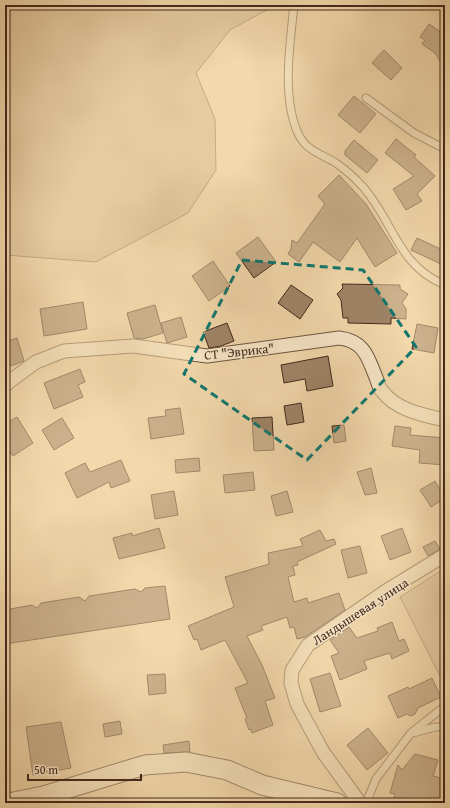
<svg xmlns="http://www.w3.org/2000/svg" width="450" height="808" viewBox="0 0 450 808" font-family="'Gentium Book Plus',serif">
<rect width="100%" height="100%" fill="#f2d8ab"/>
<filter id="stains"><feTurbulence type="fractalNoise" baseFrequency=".005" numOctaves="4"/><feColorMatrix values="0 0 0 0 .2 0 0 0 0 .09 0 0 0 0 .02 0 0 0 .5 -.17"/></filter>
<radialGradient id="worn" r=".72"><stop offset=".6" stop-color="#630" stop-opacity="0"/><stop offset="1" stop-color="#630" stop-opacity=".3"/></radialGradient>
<!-- green -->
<g fill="#d4ba93" stroke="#8c7258">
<path d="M5 5H276L230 30 196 73 215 119 216 170 188 213 96 262 5 255Z"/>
<path d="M445 568V686L400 597Z"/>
</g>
<!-- building -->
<g fill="#9e8467" stroke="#43291d">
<path d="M429 24 445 35V69L435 53 422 44 425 40 420 37Z"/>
<path d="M384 50 402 68 391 80 372 63Z"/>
<path d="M354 96 376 114 360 133 338 115Z"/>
<path d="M396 139 416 155 414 157 435 176 417 194 422 201 406 210 393 189 414 176 385 153Z"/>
<path d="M354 140 378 160 367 173 345 155V151Z"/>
<path d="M339 175 366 204 397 253 375 267 357 238 340 262 313 242 299 262 288 254 291 249 292 240 297 243 325 204 318 196Z"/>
<path d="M258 237 276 262 254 278 236 253Z"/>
<path d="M417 238 445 251V266L411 250Z"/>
<path d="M213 261 230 286 209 301 192 276Z"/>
<path d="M342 284 400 285V289L408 294 402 303 406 309V319L391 318V324L348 323V318H343L341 300 337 294 343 288Z"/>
<path d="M291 285 313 300 300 319 278 303Z"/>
<path d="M83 302 87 329 44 336 40 309Z"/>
<path d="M155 305 163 333 143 339 134 338 127 313Z"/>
<path d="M181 317 187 337 167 343 161 323Z"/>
<path d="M227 323 234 341 221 346 209 348 203 332Z"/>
<path d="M417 324 438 328 434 353 412 349Z"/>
<path d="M17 338 24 361 5 368V342Z"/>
<path d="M328 356 333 386 307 391 305 379 284 383 281 365Z"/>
<path d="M80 369 85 382 78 385 83 397 54 409 44 383Z"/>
<path d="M301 403 304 422 287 425 284 406Z"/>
<path d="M180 408 184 434 151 439 148 418 166 416 165 410Z"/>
<path d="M17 417 33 443 13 456 5 444V424Z"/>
<path d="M272 417 274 450 254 451 252 418Z"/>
<path d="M62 418 74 438 54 450 42 430Z"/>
<path d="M344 425 346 441 334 443 332 426Z"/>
<path d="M395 426 411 428 410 435 445 438V465L419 463 420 450 392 446Z"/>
<path d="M199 458 200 471 176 473 175 460Z"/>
<path d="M121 460 130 481 111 488 109 482 77 498 65 473 85 463 90 472Z"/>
<path d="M371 468 377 493 365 495 357 472Z"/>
<path d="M253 472 255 490 225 493 223 475Z"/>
<path d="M435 481 445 498 431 507 420 490Z"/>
<path d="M174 491 178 515 155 519 151 495Z"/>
<path d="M287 491 293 512 276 516 271 496Z"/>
<path d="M159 528 165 548 119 559 113 538 132 533V536Z"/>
<path d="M402 528 411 552 390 560 381 536Z"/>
<path d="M320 530 326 541 334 539 336 544 297 562 298 565 293 566 295 575 288 577 294 602 307 598 308 603 339 593 345 610 305 637 297 639 294 627 290 628 287 617 261 626 263 630 247 636 262 665 275 698 265 701 273 725 252 733 251 729 249 730 245 719 247 718 235 688 248 683 225 640 201 650 197 639 194 640 188 626 234 607 225 577 269 564 268 553 303 546 300 539Z"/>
<path d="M435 541 440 549 428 556 423 547Z"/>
<path d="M360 546 367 573 348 578 341 550Z"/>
<path d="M165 586 170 619 5 644V610L32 605 37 608 41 603 79 597 85 601 89 596 135 589 141 592 145 588Z"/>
<path d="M392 622 399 641 404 639 409 651 392 659 390 653 364 661 367 669 340 680 331 656 339 653 330 640 349 627 357 638 378 631 377 628Z"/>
<path d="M330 673 341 706 320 712 310 679Z"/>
<path d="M165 674 166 693 149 695 147 675Z"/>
<path d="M432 678 441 697 418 708 415 714 411 716 407 714 398 718 388 696 408 687 409 689Z"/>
<path d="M120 721 122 734 105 737 103 724Z"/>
<path d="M61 722 71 768 33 775 26 727Z"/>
<path d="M368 728 388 753 367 770 347 745Z"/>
<path d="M189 741 190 752 164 753 163 745Z"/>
<path d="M415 754 438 760 433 776 445 779V803H392L395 794 390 793 398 765 402 770Z"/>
</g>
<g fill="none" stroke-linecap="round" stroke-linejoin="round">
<defs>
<g id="lane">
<path d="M294 5C290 44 282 95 297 131 305 151 320 153 336 163 346 170 355 178 363 187 394 222 397 265 445 285"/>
<path d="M366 98 414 133 445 149"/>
<path d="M413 733 435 727H445"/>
<path d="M366 803 376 779 411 733 445 706"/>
</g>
<g id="street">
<path d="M5 386 10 381 36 362 64 351 133 346 207 356 339 338C365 341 368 358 377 380 378 383 379 388 382 391 396 410 423 415 445 420"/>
<path d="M360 803 323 752 297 704 291 683 292 670 308 645 386 591 445 555"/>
</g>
<path id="secondary" d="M9 803 43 796 145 765 186 762 227 770 262 785 337 803"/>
</defs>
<!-- lane casing -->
<use href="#lane" stroke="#6f5540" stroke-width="9"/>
<!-- street casing -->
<use href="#street" stroke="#6f5540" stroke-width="15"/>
<!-- secondary casing -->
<use href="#secondary" stroke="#43291d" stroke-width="21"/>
<!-- lane -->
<use href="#lane" stroke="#f7e6c8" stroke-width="7"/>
<!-- street -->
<use href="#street" stroke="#f7e6c8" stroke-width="13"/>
<!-- secondary -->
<use href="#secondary" stroke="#f7e6c8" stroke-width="19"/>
</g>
<!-- marked area -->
<path d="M0 0H450V808H0ZM242 260 363 270 416 347 307 460 184 374Z" fill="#f2d8ab" fill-opacity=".55" fill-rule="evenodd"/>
<path fill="none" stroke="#0f766e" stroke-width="3" stroke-dasharray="8 5" stroke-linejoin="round" d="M242 260 363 270 416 347 307 460 184 374Z"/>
<g text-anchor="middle" stroke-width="3" stroke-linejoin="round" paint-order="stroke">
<!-- street labels -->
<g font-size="13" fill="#43291d" stroke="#f7e6c8">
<text transform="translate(239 351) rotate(-6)" y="5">СТ "Эврика"</text>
<text transform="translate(360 611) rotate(-33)" y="5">Ландышевая улица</text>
</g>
</g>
<!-- margin -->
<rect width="450" height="808" fill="none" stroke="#f2d8ab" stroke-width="20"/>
<rect x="6" y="6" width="438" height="796" fill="none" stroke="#43291d" stroke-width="2"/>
<rect x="10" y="10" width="430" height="788" fill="none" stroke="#43291d"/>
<!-- scale -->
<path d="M28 774v6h113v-6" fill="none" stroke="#43291d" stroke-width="2"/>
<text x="34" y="774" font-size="12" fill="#43291d" stroke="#f7e6c8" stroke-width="3" paint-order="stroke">50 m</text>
<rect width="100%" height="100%" filter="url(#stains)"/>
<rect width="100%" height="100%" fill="url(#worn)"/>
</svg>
